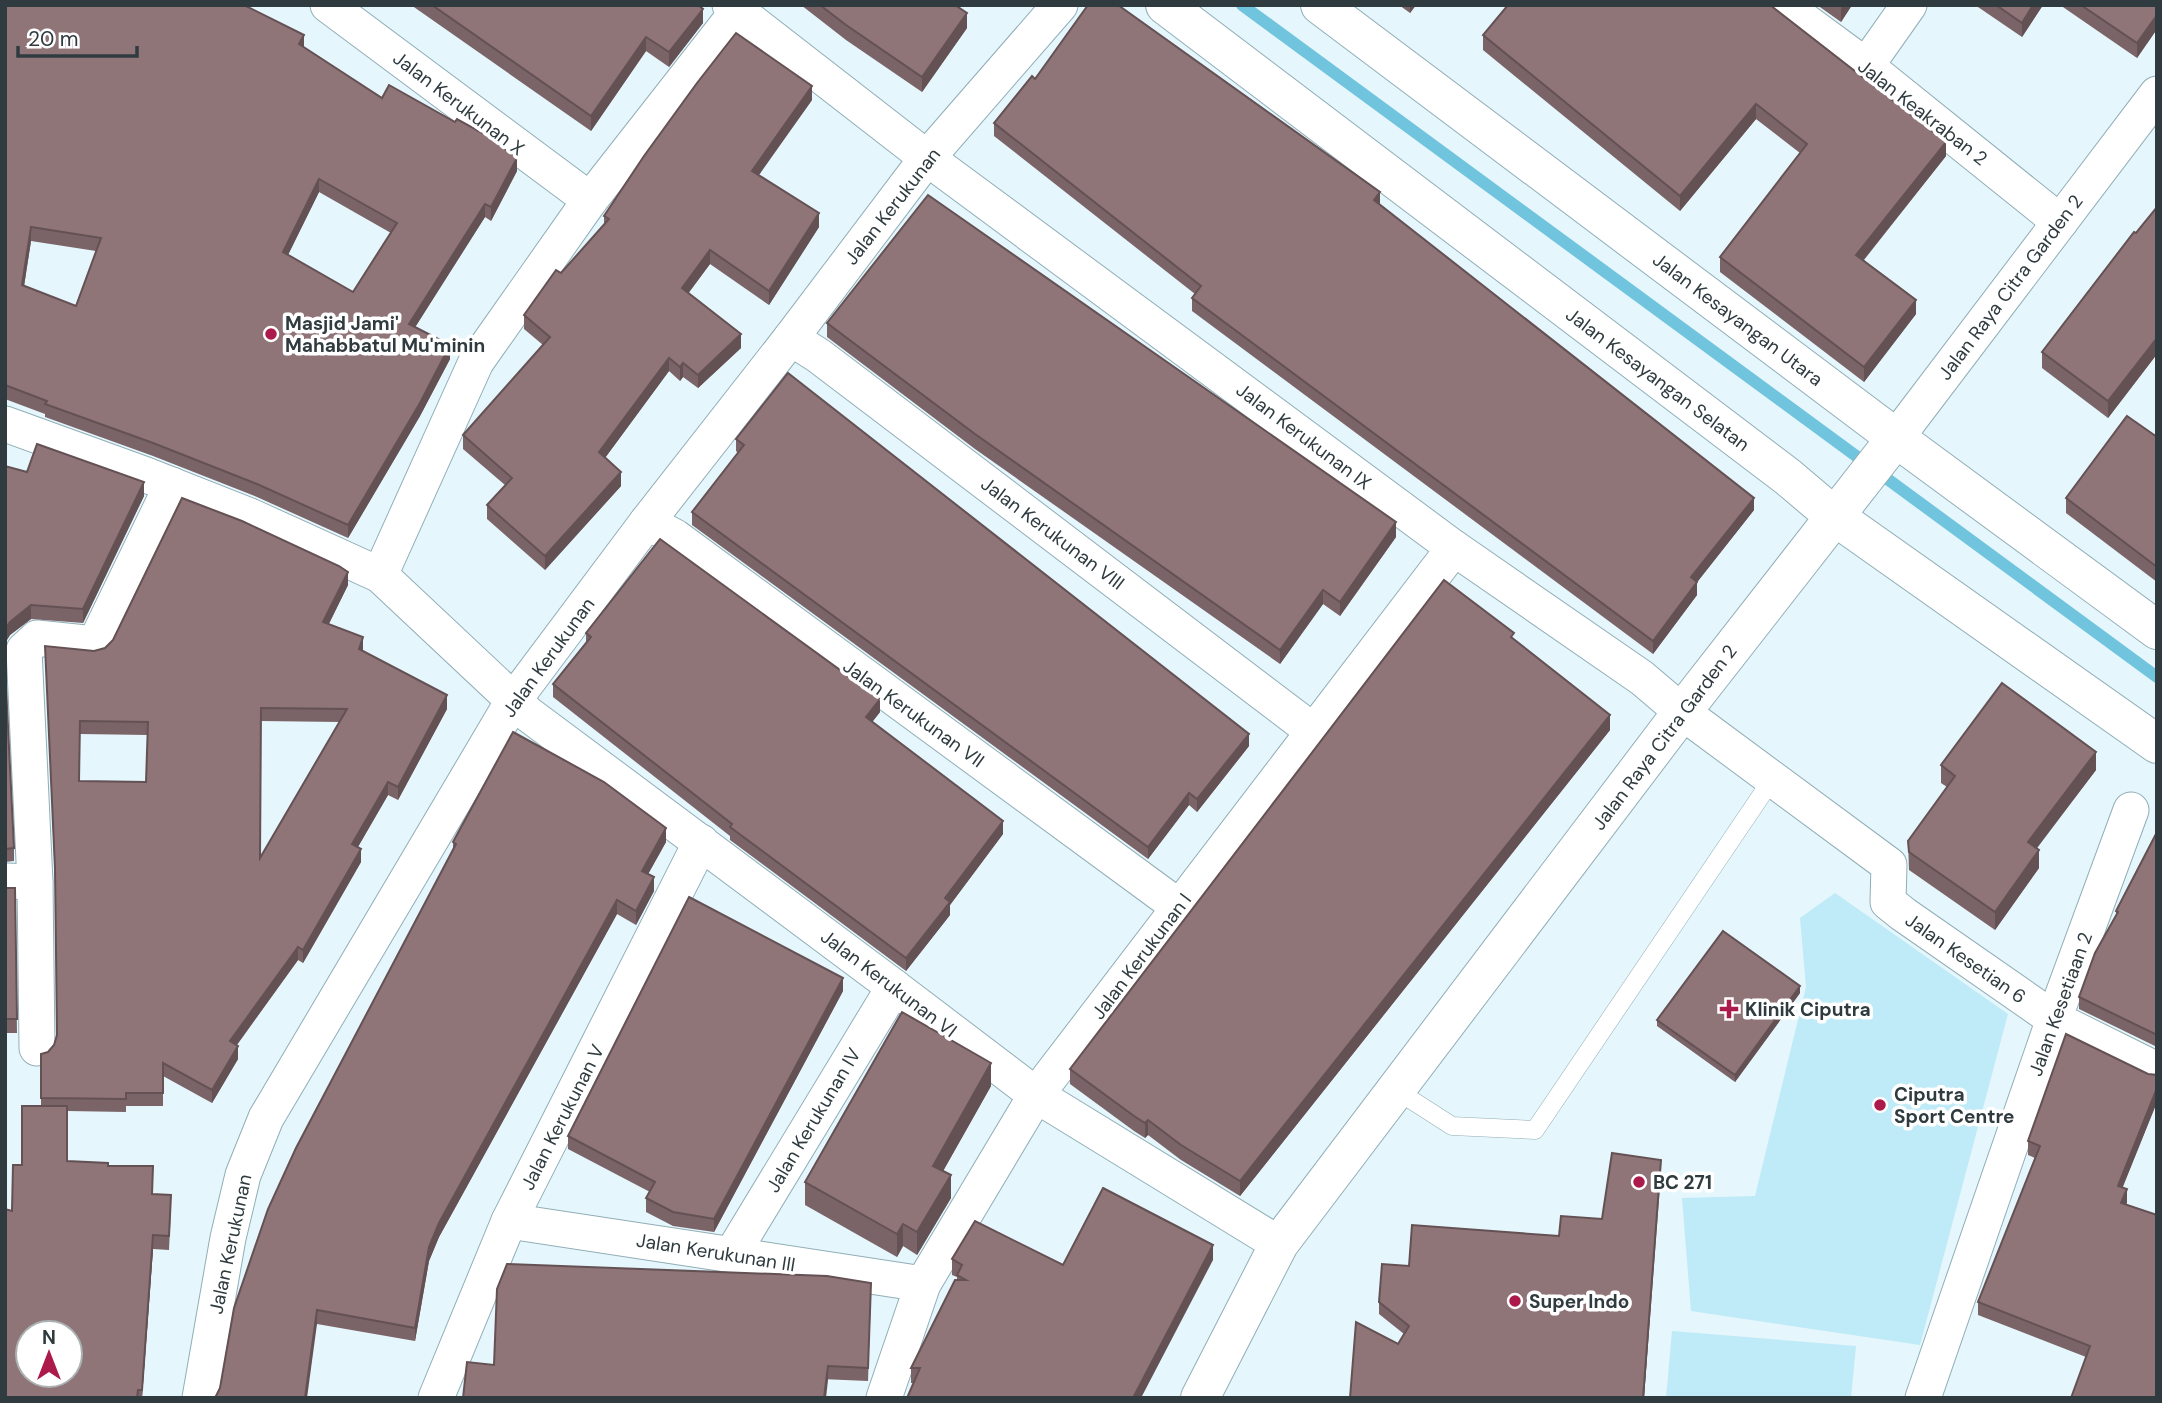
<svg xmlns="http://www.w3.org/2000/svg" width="2162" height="1403" viewBox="0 0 2162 1403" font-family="'DM Sans',sans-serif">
<rect width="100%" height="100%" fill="#e5f6fc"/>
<!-- green -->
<g fill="#bfeaf8">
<path d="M1835 893 2008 1014 1920 1345 1691 1311 1682 1198 1755 1196 1806 987 1800 918Z"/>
<path d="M1672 1331 1856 1346 1851 1398H1666Z"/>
</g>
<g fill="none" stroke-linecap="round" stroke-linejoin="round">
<!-- stream -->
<path stroke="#71c4dd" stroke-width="12" d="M1242 5 2157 677"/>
<defs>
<path id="service" d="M1396 1090 1452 1126 1535 1130 1773 778"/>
<g id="minor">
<path d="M328 5 590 200"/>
<path d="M730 5 927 158 1454 548 1642 678 1682 712 1889 865 1888 902 1903 914 2054 1019 2157 1070"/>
<path d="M1783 5 1866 66 2060 222"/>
<path d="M1866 66 1909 5"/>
<path d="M791 338 819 356 1313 731"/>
<path d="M5 424 146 475 250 516 380 575 528 714 894 987 1036 1095 1279 1244"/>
<path d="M1896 438 2157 94"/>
<path d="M647 522 675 537 1179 907"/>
<path d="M380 575 476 362 590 200 738 11"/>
<path d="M5 881 35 882 37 1048"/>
<path d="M35 882 24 650 37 638 95 644 172 485"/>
<path d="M509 1221 923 1284"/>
<path d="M732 1254 894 987"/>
<path d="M200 1398 228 1238 243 1175 266 1118 513 701 647 522 791 338 927 158 1060 5"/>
<path d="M436 1398 509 1221 701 842"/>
<path d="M884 1398 923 1284 1036 1095 1454 548"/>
<path d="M1923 1398 2054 1019 2131 810"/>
</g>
<g id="tertiary">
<path d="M1165 5 1788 477 1834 516 2157 744"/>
<path d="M1320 5 1896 438 2157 630"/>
<path d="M1200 1398 1279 1244 1682 712 1896 438"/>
</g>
</defs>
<!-- service casing -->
<use href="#service" stroke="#91aeb7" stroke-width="19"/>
<!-- minor casing -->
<use href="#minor" stroke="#91aeb7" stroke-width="37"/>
<!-- tertiary casing -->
<use href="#tertiary" stroke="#91aeb7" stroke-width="40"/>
<!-- service -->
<use href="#service" stroke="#fff" stroke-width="18"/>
<!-- minor -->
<use href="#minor" stroke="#fff" stroke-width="35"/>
<!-- tertiary -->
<use href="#tertiary" stroke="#fff" stroke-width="38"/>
</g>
<!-- wall -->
<g fill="#7b6467" fill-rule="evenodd">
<path d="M5 5 304 47 382 98 517 171 491 221 485 217 415 327 450 359 420 416 348 538 257 497 153 456 45 417V414L5 399ZM319 192 391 233 353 292 288 255ZM31 241 96 251 76 306 24 286Z"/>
<path d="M411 5H703L701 7 703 23 669 67 646 51 591 131Z"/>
<path d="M801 5H955L967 28 922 92 846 40Z"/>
<path d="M1399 5H1416L1410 13Z"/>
<path d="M1508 5 1946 156 1864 260 1916 314 1864 382 1720 272V257L1800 153 1756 119 1680 211 1483 50V35Z"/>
<path d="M1817 5H1852L1841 22Z"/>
<path d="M1975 5H2043L2022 37Z"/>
<path d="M2060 5H2157V29L2137 58Z"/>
<path d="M1035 79 1380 205 1754 510 1697 582V595L1653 654 1192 311V298L1195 294 994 136V123Z"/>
<path d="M812 100 758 175 819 227 769 305 710 264 688 293 741 348 698 388 683 377 680 381 669 371 605 458 621 486 545 570 487 519V505L505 485 463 449V435L543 345 524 329V315L604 224V216Z"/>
<path d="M2157 207V354L2108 418 2042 368V352Z"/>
<path d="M827 323 1396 537 1340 616 1323 604 1280 664 975 449 827 337Z"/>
<path d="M2157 437V582L2066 513V498Z"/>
<path d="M736 439 1249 746 1197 812 1189 805 1148 859 692 525V512L738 453 736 451Z"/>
<path d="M5 466 27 472 144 496 83 623 31 619 10 635 5 643Z"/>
<path d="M348 585 329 624 363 650V651L447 709 398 800 388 795 358 847 361 862 303 963 298 960 237 1045 238 1059 212 1103 163 1076V1106H126V1112L67 1111V1161L108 1166 152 1194 171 1208 169 1250 153 1249 142 1398H5L12 1211 22 1165 41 1106V1054L48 1052 54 1045 57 1035 55 881 45 646 94 651ZM261 721 340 722 260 858ZM80 734 148 735 146 782 79 781Z"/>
<path d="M586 633 880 712 872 722 1003 834 950 905V915L906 971 730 840V836L553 697V684L586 643Z"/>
<path d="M1514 639 1610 730 1240 1196 1181 1160 1148 1135 1145 1138 1134 1131 1070 1084V1069Z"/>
<path d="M5 666 14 848V861L5 862Z"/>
<path d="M1941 765 2096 770 2036 848 2039 868 1995 930 1909 870 1908 841 1947 787 1941 783Z"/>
<path d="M2157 832V1047L2079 1009V997L2116 915V911Z"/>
<path d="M453 842H666L648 874 654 891 636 925 617 914 439 1237 429 1261 415 1341 317 1324 215 1398 453 850Z"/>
<path d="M5 888H15L17 1033H5Z"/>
<path d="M843 991 714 1232 673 1226 646 1212V1198L650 1192 568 1149V1136Z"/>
<path d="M1800 993 1735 1082 1657 1026V1020Z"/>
<path d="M2148 1074 2157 1075V1102L2122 1188 2126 1204 2157 1215 2086 1357 1978 1315V1302L2035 1158 2028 1155V1141Z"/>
<path d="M991 1086 943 1171 951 1198 917 1255 903 1246 897 1257 805 1205V1182Z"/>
<path d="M1661 1172 1644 1398H1350L1398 1344 1404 1334 1379 1314V1302L1409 1266 1559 1236 1602 1219Z"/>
<path d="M952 1259 1063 1265 1213 1260 913 1383H911V1368L957 1280V1277L952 1275Z"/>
<path d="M871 1296 868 1381 494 1365Z"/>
</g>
<!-- shaded-wall -->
<g fill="#645154">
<path d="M1410 5H1416L1410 13Z"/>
<path d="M1842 5H1852L1841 22V8Z"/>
<path d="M2033 5H2043L2022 37V23Z"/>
<path d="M703 9V23L669 67V52Z"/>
<path d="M967 13V28L922 92V77Z"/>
<path d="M2157 15V29L2137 58V43Z"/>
<path d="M304 35V49L299 44Z"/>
<path d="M646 37V51L591 131V116Z"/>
<path d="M812 86V100L752 185V171Z"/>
<path d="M1756 104V119L1680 211V196Z"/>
<path d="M1946 142V156L1856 269V255Z"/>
<path d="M517 158V171L491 221V207Z"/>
<path d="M319 179V192L283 265V252Z"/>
<path d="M1380 192V205L1374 200Z"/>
<path d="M485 204V217L409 337V324Z"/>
<path d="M819 213V227L769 305V291Z"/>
<path d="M31 227V241L22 299V285Z"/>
<path d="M710 250V264L682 302V288Z"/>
<path d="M1916 300V314L1864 382V367Z"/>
<path d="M741 334V348L698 388V375Z"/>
<path d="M2157 338V354L2108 418V401Z"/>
<path d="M450 345V359L420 416 348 538V525Z"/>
<path d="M669 358V371L599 466V452Z"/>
<path d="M683 363V377L680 381V367Z"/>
<path d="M621 472V486L545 570V556Z"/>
<path d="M144 482V496L83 623V609Z"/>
<path d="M1754 498V510L1691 590V577Z"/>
<path d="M1396 522V537L1340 616V602Z"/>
<path d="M348 572V585L323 635V622Z"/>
<path d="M1697 582V595L1653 654V641Z"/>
<path d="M1323 590V604L1280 664V650Z"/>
<path d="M31 605V619L10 635 5 643V629L10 622Z"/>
<path d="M363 637V650L359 662V649Z"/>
<path d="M447 695V709L398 800V787Z"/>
<path d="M880 699V712L866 730V717Z"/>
<path d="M1610 715V730L1240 1196V1181Z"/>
<path d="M1249 734V746L1197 812V799Z"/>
<path d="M2096 752V770L2028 860V842Z"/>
<path d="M388 782V795L352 857V844Z"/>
<path d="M1189 793V805L1148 859V847Z"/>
<path d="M1003 821V834L950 905V915L906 971V958L945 898Z"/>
<path d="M666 828V842L642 885V871Z"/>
<path d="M361 849V862L303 963V950Z"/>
<path d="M2039 850V868L1995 930V912Z"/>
<path d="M654 877V891L636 925V911Z"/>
<path d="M617 900V914L439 1237 429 1261 415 1341V1328L429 1247 439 1223Z"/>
<path d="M298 947V960L230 1054V1041Z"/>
<path d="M843 978V991L714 1232V1219Z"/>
<path d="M1800 986V993L1735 1082V1075Z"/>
<path d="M238 1046V1059L212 1103V1090Z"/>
<path d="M991 1063V1086L933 1189V1166Z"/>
<path d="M2157 1088V1102L2118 1199V1186Z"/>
<path d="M1148 1120V1135L1145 1138V1123Z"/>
<path d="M1661 1160 1644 1398H1643Z"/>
<path d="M951 1175V1198L917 1255V1232Z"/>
<path d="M2127 1189V1203L2121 1216V1203Z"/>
<path d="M903 1224V1246L897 1257V1234Z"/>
<path d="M153 1235V1249L142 1398V1390Z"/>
<path d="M1213 1245V1260L1141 1398H1133Z"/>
<path d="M317 1310V1324L307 1398H305Z"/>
<path d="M828 1366V1380L826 1398H824Z"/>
</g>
<!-- building -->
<g fill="#8f7478" stroke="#645154" stroke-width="2" fill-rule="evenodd">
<path d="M5 5H244L304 35 299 44 382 98 389 85 455 122 457 119 486 135 517 158 491 207 485 204 409 324 450 345 420 403 348 525 257 484 153 443 45 404 47 401 5 385ZM319 179 397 223 353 292 283 252ZM31 227 101 238 76 306 22 285Z"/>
<path d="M432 5H698L703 9 669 52 646 37 591 116Z"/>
<path d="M820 5H955L967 13 922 77 846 25Z"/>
<path d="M1088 5H1118L1380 192 1374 200 1754 498 1691 577 1697 582 1653 641 1192 298 1201 286 994 123 1032 76 1035 79Z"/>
<path d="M1508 5H1770L1946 142 1856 255 1916 300 1864 367 1720 257 1807 144 1756 104 1680 196 1483 35Z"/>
<path d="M1996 5H2033L2022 23Z"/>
<path d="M2081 5H2157V15L2137 43Z"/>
<path d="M736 33 812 86 752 171 819 213 769 291 710 250 682 288 741 334 698 375 683 363 680 367 669 358 599 452 621 472 545 556 487 505 512 478 463 435 550 337 524 315 556 270 561 273 609 219 604 216 644 156 697 83Z"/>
<path d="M928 195 1396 522 1340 602 1323 590 1280 650 975 434 827 323Z"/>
<path d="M2157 207V338L2108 401 2042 352 2134 232 2136 233Z"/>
<path d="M788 373 1249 734 1197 799 1189 793 1148 847 692 512 744 445 736 439Z"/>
<path d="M2127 416 2157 437V567L2066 498Z"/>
<path d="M37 444 144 482 83 609 31 605 10 622 5 629V466L27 472Z"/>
<path d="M182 498 242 521 339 566 348 572 323 622 363 637 359 649 447 695 398 787 388 782 352 844 361 849 303 950 298 947 230 1041 238 1046 212 1090 163 1063V1093H126V1099L41 1098V1054L48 1052 54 1045 57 1035 55 868 45 646 94 651 105 648 113 640ZM261 708 347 709 260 858ZM80 721 148 722 146 782 79 781Z"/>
<path d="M660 539 880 699 866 717 1003 821 945 898 950 902 906 958 730 827 732 824 553 684 591 637 586 633Z"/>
<path d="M1444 580 1514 633 1511 637 1610 715 1240 1181 1181 1145 1148 1120 1145 1123 1134 1116 1070 1069Z"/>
<path d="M5 666 14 848 5 849Z"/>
<path d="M2002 683 2096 752 2028 842 2039 850 1995 912 1909 852 1908 841 1955 776 1941 765Z"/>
<path d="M513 732 604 782 666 828 642 871 654 877 636 911 617 900 439 1223 429 1247 415 1328 317 1310 305 1398H215L220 1388 234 1308 268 1209 296 1148 456 844 453 842Z"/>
<path d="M2157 832V1035L2079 997 2095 953 2118 912 2116 911Z"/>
<path d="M5 888H15L17 1019H5Z"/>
<path d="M689 897 843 978 714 1219 673 1212 646 1198 655 1182 568 1136Z"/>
<path d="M1723 931 1800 986 1735 1075 1657 1020Z"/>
<path d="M902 1012 991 1063 933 1166 951 1175 917 1232 903 1224 897 1234 805 1182Z"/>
<path d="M2066 1034 2148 1074 2157 1075V1088L2118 1186 2127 1189 2121 1203 2157 1215V1398H2071L2090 1346 1978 1302 2040 1146 2028 1141Z"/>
<path d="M22 1106H67V1161L108 1163V1166H153L152 1194 171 1195 169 1236 153 1235 142 1390H138L137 1398H5V1209L12 1211 13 1165H22ZM28 1333H70V1375H28Z"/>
<path d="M1612 1153 1661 1160 1643 1398H1350L1356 1322 1398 1344 1409 1326 1379 1302 1382 1264 1409 1266 1412 1225 1559 1236 1561 1216 1602 1219Z"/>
<path d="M1103 1188 1213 1245 1133 1398H907L920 1368H911L955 1280H966L957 1275 962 1265 952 1259 975 1221 1063 1265Z"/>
<path d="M507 1264 827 1276 871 1283 868 1368 828 1366 824 1398H463L467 1362 494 1365 497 1289Z"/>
</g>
<!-- markers -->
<g fill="#ac1a4b" stroke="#fff" stroke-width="2.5">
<circle cx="271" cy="334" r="7"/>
<path d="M1725.5 998.5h7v7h7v7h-7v7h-7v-7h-7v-7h7z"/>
<circle cx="1880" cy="1105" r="7"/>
<circle cx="1639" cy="1182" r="7"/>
<circle cx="1515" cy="1301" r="7"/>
</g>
<g text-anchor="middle" stroke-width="7" stroke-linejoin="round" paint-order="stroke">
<!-- street labels -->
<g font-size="19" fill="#2f3b3f" stroke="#fff">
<text transform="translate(459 103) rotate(37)" y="7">Jalan Kerukunan X</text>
<text transform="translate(1923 112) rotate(38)" y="7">Jalan Keakraban 2</text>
<text transform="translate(892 206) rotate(-52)" y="7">Jalan Kerukunan</text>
<text transform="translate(2010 287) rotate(-53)" y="7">Jalan Raya Citra Garden 2</text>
<text transform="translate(1738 319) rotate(37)" y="7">Jalan Kesayangan Utara</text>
<text transform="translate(1658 379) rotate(37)" y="7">Jalan Kesayangan Selatan</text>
<text transform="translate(1304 436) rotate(37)" y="7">Jalan Kerukunan IX</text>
<text transform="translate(1053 533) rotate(37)" y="7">Jalan Kerukunan VIII</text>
<text transform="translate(548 657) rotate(-54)" y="7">Jalan Kerukunan</text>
<text transform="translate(914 713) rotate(36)" y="7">Jalan Kerukunan VII</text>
<text transform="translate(1664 737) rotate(-53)" y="7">Jalan Raya Citra Garden 2</text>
<text transform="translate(1141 956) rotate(-53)" y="7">Jalan Kerukunan I</text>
<text transform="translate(1966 958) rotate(35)" y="7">Jalan Kesetian 6</text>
<text transform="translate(889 983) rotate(37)" y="7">Jalan Kerukunan VI</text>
<text transform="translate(2060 1004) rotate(-70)" y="7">Jalan Kesetiaan 2</text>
<text transform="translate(562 1117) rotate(-63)" y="7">Jalan Kerukunan V</text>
<text transform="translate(813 1120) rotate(-59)" y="7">Jalan Kerukunan IV</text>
<text transform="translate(230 1244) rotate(-78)" y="7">Jalan Kerukunan</text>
<text transform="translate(716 1252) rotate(9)" y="7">Jalan Kerukunan III</text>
</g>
<!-- poi labels -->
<g font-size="19" font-weight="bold" fill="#2f3b3f" stroke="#fff" text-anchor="start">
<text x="285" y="330">Masjid Jami'<tspan x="285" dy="22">Mahabbatul Mu'minin</tspan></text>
<text x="1745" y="1016">Klinik Ciputra</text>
<text x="1894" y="1101">Ciputra<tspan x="1894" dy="22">Sport Centre</tspan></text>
<text x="1653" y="1189">BC 271</text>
<text x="1529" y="1308">Super Indo</text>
</g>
</g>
<!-- border -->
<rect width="2162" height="1403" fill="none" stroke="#2f3b3f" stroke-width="14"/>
<!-- north arrow -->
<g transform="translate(49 1354)"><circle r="33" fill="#ffffff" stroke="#acb1b2" stroke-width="2"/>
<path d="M0-5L12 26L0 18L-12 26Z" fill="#ac1a4b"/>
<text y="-10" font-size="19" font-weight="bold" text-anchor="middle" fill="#2f3b3f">N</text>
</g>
<!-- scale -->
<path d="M18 46v10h119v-10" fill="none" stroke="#2f3b3f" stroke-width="3.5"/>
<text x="28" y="46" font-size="21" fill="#2f3b3f" stroke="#ffffff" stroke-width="5" paint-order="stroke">20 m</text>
</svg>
